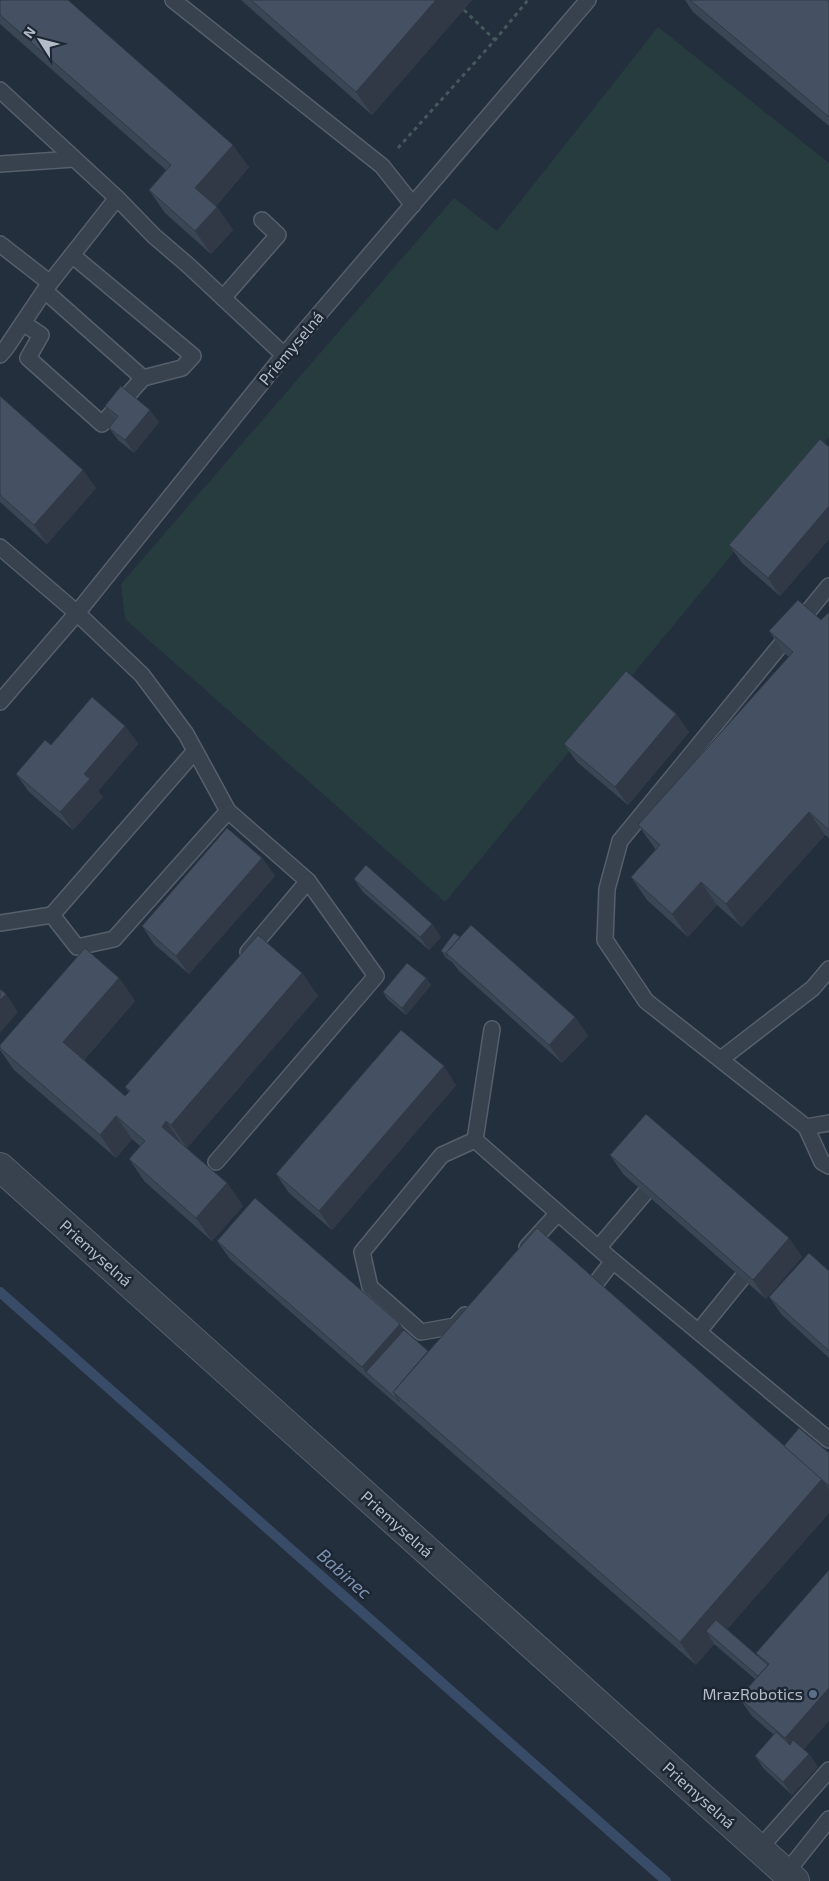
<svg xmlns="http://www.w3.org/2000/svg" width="829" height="1881" viewBox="0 0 829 1881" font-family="'Exo 2',sans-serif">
<rect width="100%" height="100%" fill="#242f3e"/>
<!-- green -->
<path fill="#263c3f" d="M658 27 829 163V437L445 902 125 619 121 584 454 198 497 231Z"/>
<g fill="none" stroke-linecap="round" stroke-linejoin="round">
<!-- stream -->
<path stroke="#394c67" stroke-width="10" d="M0 1292 666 1881"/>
<defs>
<g id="lane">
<path d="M173 0 382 166 413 205"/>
<path d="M0 90 117 198 154 236 189 266 284 355"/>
<path d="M0 164 74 159"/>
<path d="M0 244 50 283 117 198"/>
<path d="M45 291 143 378"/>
<path d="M223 298 278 235 262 220"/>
<path d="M23 323 41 335 28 358 102 424 143 378 182 368 193 356 72 255"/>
<path d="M0 355 6 348 49 284"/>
<path d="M0 547 77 613 142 675 186 734 228 811 308 881 376 976 216 1162"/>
<path d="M829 586 620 841 607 889 605 940 646 1001 806 1127 829 1123"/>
<path d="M0 702 77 613 284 355 588 0"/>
<path d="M195 751 52 915 77 947 114 939 228 811"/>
<path d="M0 923 52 915"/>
<path d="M248 952 308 881"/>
<path d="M721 1059 813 988 829 969"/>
<path d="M806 1127 822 1162 829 1166"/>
<path d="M475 1140 492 1029"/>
<path d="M527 1247 558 1213"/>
<path d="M599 1247 645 1193"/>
<path d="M593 1287 613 1261"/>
<path d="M465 1315 455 1326 421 1332 370 1287 362 1252 442 1155 475 1140 613 1261 829 1440"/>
<path d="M699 1331 742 1278"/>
<path d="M759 1849 829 1770"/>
<path d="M786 1873 829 1819"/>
</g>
<path id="street" d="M0 1167 795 1881"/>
</defs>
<!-- lane casing -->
<use href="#lane" stroke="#565f6c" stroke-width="18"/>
<!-- street casing -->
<use href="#street" stroke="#565f6c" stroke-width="30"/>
<!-- path -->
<g stroke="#44595c" stroke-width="3" stroke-dasharray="4 4" stroke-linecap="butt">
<path d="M464 10 495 40"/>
<path d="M398 148 495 40 528 0"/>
</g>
<!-- lane -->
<use href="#lane" stroke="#38414e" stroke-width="15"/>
<!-- street -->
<use href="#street" stroke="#38414e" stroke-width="28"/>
</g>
<!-- wall -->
<g fill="#3b4654">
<path d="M0 0 249 167 216 206 233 230 211 254 165 213 149 190 166 170 0 24Z"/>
<path d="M241 0H472L372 115Z"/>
<path d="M685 0H829V126L693 12Z"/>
<path d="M0 396 96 488 47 544 0 502Z"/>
<path d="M105 406 159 422 134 453 118 440 109 428 116 420Z"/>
<path d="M829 447V539L780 596 742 563 729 545Z"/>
<path d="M829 612V838L825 835 742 927 717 905 688 937 647 900 631 877 656 850 638 825 789 657 785 654 769 631 821 620Z"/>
<path d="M676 714 689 732 628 805 577 762 564 744Z"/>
<path d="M125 726 138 744 98 791 103 797 73 830 29 792 16 774 51 745Z"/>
<path d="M262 858 275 876 189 974 154 944 142 926Z"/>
<path d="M354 879 432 924 441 937 429 950 363 892Z"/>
<path d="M441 951 575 1017 588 1036 562 1063 459 971 452 962 446 958Z"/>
<path d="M302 973 318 996 187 1148 182 1144 227 1183 243 1206 212 1241 145 1182 129 1159 140 1146 132 1139 116 1158 14 1070 0 1050V1045L119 978 135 1001 84 1060 125 1096 129 1093 125 1087Z"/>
<path d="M426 978 431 985 406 1015 387 999 383 992Z"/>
<path d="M456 1085 332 1230 289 1193 276 1174Z"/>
<path d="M610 1155 789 1238 802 1257 766 1299 623 1174Z"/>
<path d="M217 1241 400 1324 404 1330 428 1351 784 1446 829 1453V1513L727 1629 760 1658 756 1653 829 1570 804 1750 809 1754 818 1767 792 1795 764 1769 755 1756 774 1735 752 1716 739 1698 755 1679 714 1644 696 1665 230 1259Z"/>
<path d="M829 1271V1358L782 1315 769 1297Z"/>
</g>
<!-- shaded-wall -->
<g fill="#303945">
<path d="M436 0H472L372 115 356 92Z"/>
<path d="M233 145 249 167 211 211 195 188Z"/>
<path d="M217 207 233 230 211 254 195 231Z"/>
<path d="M150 410 159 422 134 453 125 440Z"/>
<path d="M83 470 96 488 47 544 34 525Z"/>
<path d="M829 506V539L780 596 768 578Z"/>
<path d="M676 714 689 732 628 805 615 787Z"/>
<path d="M125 726 138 744 98 791 103 797 73 830 60 812 84 774Z"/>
<path d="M809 812 825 835 742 927 726 904Z"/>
<path d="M262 858 275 876 189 974 176 956Z"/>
<path d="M701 882 717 905 688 937 672 914Z"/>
<path d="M432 924 441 937 429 950 420 937Z"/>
<path d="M302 973 318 996 187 1148 171 1125Z"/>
<path d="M119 978 135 1001 79 1065 63 1042Z"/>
<path d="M426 978 431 985 406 1015 402 1008Z"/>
<path d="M6 994 18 1012 0 1033V1000Z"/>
<path d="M575 1017 588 1036 562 1063 549 1045Z"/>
<path d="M444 1066 456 1085 332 1230 319 1211Z"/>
<path d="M116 1116 132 1139 116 1158 100 1135Z"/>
<path d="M166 1121 182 1144 162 1127Z"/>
<path d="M227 1183 243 1206 212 1241 196 1218Z"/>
<path d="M789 1238 802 1257 766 1299 753 1280Z"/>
<path d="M400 1324 413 1343 366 1372 375 1385 362 1367Z"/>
<path d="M822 1479 829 1489V1513L717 1641 706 1631 714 1644 696 1665 680 1642Z"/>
<path d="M829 1688V1721L798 1756 785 1738Z"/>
<path d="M809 1754 818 1767 792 1795 783 1782Z"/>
</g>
<!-- building -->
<g fill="#455162" stroke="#303945">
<path d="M0 0H68L233 145 195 188 217 207 195 231 149 190 171 165 0 15Z"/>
<path d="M251 0H436L356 92Z"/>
<path d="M690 0H827L829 2V117Z"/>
<path d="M121 386 150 410 125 440 109 428 118 416 105 406Z"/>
<path d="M0 396 83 470 34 525 0 495Z"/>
<path d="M820 439 829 447V506L768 578 729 545Z"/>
<path d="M798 600 821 620 829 612V830L809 812 726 904 701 882 672 914 631 877 660 845 638 825 793 652 769 631Z"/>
<path d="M626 671 676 714 615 787 564 744Z"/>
<path d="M92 697 125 726 84 774 90 779 60 812 16 774 45 740 51 745Z"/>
<path d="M227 828 262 858 176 956 142 926Z"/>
<path d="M366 865 432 924 420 937 354 879Z"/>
<path d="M471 925 575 1017 549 1045 446 953Z"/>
<path d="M454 933 460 937 446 953 448 956 441 951Z"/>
<path d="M258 935 302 973 171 1125 166 1121 162 1127 227 1183 196 1218 129 1159 145 1141 116 1116 100 1135 0 1048V1045L85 948 119 978 63 1042 125 1096 130 1091 125 1087Z"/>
<path d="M407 963 426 978 402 1008 383 992Z"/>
<path d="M0 989 6 994 0 1000Z"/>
<path d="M401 1030 444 1066 319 1211 276 1174Z"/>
<path d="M646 1114 789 1238 753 1280 610 1155Z"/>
<path d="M255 1198 400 1324 362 1367 217 1241Z"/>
<path d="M537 1228 822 1479 680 1642 393 1392Z"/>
<path d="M809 1253 829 1271V1351L769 1297Z"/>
<path d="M404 1330 428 1351 393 1392 400 1402 366 1372Z"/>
<path d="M799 1428 829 1453V1486L784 1446Z"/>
<path d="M829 1570V1688L785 1738 739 1698 769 1664 756 1653Z"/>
<path d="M716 1620 768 1665 758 1676 706 1631Z"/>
<path d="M776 1732 790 1745 793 1740 809 1754 783 1782 755 1756Z"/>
</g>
<!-- markers -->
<circle fill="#5c6f8a" stroke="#1d2633" stroke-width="2" cx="813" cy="1694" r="5"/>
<g text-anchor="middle" stroke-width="5" stroke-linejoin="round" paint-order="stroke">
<!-- street labels -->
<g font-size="16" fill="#b4bcc9" stroke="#1d2633">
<text transform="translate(291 348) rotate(-50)" y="6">Priemyselná</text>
<text transform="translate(96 1253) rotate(42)" y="6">Priemyselná</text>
<text transform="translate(397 1524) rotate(42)" y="6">Priemyselná</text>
<text transform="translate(699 1795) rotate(42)" y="6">Priemyselná</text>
</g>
<!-- poi labels -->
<g font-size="16" fill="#b4bcc9" stroke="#1d2633" text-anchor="end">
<text x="803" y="1700">MrazRobotics</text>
</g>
<!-- water labels -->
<g font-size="18" font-style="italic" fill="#7c92b1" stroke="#1d2633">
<text transform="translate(344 1574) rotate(42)" y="6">Babinec</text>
</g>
</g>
<!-- north arrow -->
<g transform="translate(40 40) rotate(306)" stroke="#1d2633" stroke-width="4" paint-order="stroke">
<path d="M0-4L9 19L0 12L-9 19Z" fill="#b4bcc9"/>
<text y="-8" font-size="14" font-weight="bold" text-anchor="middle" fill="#b4bcc9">N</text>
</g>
</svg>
